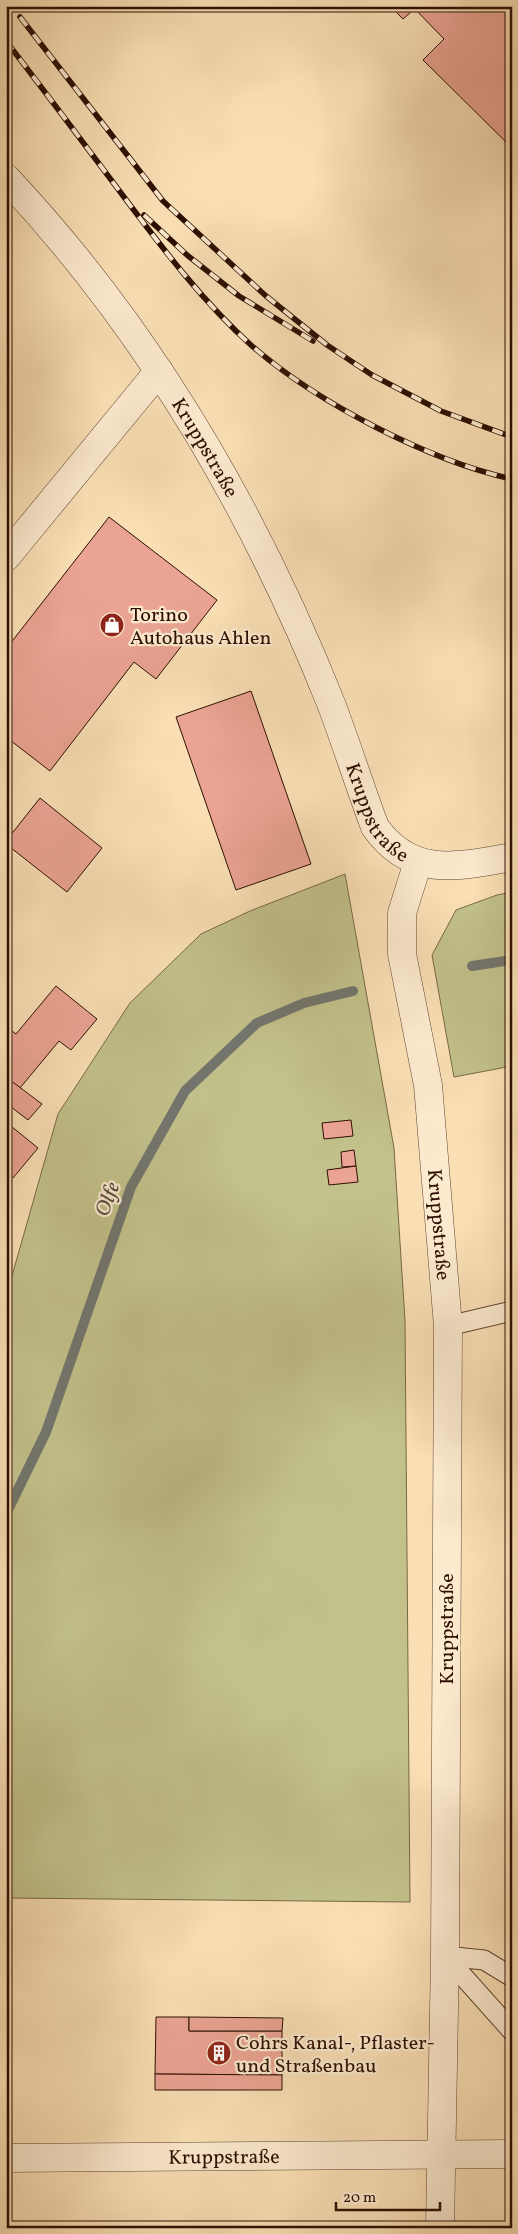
<svg xmlns="http://www.w3.org/2000/svg" width="518" height="2234" viewBox="0 0 518 2234" font-family="Vollkorn,serif">
<rect width="100%" height="100%" fill="#fadfb5"/>
<filter id="stains"><feTurbulence type="fractalNoise" baseFrequency=".004" numOctaves="4"/><feColorMatrix values="0 0 0 0 .2 0 0 0 0 .09 0 0 0 0 .02 0 0 0 .5 -.17"/></filter>
<radialGradient id="worn" r=".72"><stop offset=".6" stop-color="#630" stop-opacity="0"/><stop offset="1" stop-color="#630" stop-opacity=".3"/></radialGradient>
<!-- green -->
<g fill="#c2c18b" stroke="#786846">
<path d="M345 874 394 1148 405 1321 410 1902 6 1898V1297L58 1114 130 1003 201 934 250 911Z"/>
<path d="M512 892V1066L454 1077 432 955 456 910 497 895Z"/>
</g>
<g fill="none" stroke-linecap="round" stroke-linejoin="round">
<!-- stream -->
<g stroke="#73766e" stroke-width="10">
<path d="M472 966 512 960"/>
<path d="M6 1514 46 1432 131 1187 185 1091 257 1023 304 1003 353 991"/>
</g>
</g>
<!-- building -->
<g fill="#eba493" stroke="#2d0f02">
<path d="M390 6H405L411 12 403 19Z"/>
<path d="M412 6H505L512 13V148L423 60 444 39Z"/>
<path d="M109 517 217 600 156 679 134 662 50 771 6 737V649Z"/>
<path d="M251 691 311 864 236 890 176 717Z"/>
<path d="M40 798 102 848 67 892 6 844V841Z"/>
<path d="M56 986 97 1019 71 1050 59 1041 20 1088 6 1077V1026L16 1034Z"/>
<path d="M6 1077 42 1104 28 1120 6 1103Z"/>
<path d="M351 1120 353 1136 324 1139 322 1123Z"/>
<path d="M6 1122 38 1148 13 1178 6 1172Z"/>
<path d="M354 1150 356 1166 342 1167 341 1152Z"/>
<path d="M356 1166 358 1182 329 1185 327 1170Z"/>
<path d="M156 2017H189V2031H282V2075L155 2074Z"/>
<path d="M189 2017 283 2018 282 2031H189Z"/>
<path d="M155 2074 282 2075V2090H155Z"/>
</g>
<g fill="none" stroke-linecap="round" stroke-linejoin="round">
<defs>
<g id="service">
<path d="M448 1326 512 1311"/>
<path d="M512 1977 484 1960 445 1956 512 2031"/>
</g>
<g id="minor">
<path id="s1" d="M6 178C149 330 255 512 332 706 347 746 360 787 375 827 411 878 457 867 512 857"/>
<path d="M6 557 159 371"/>
<path id="s2" d="M418 862 402 913V954L428 1085 448 1326 445 1956 440 2228"/>
<path id="s3" d="M6 2158 512 2154"/>
</g>
</defs>
<!-- service casing -->
<use href="#service" stroke="#60432f" stroke-width="21"/>
<!-- minor casing -->
<use href="#minor" stroke="#60432f" stroke-width="29"/>
<!-- service -->
<use href="#service" stroke="#fceacf" stroke-width="19"/>
<!-- minor -->
<use href="#minor" stroke="#fceacf" stroke-width="28"/>
<defs>
<g id="rail">
<path d="M20 17 163 201 266 296 327 345 372 375 441 411 512 437"/>
<path d="M6 41C46 93 85 145 124 197 163 249 204 303 252 346 316 402 429 461 512 479"/>
<path d="M144 215 187 255 239 296 313 341"/>
</g>
</defs>
<!-- rail casing -->
<use href="#rail" stroke="#2d0f02" stroke-width="5.5"/>
<!-- rail -->
<use href="#rail" stroke="#fceacf" stroke-width="4" stroke-dasharray="11" stroke-linecap="butt"/>
</g>
<!-- icons -->
<defs>
<symbol id="shop-disc" viewBox="-11 -11 22 22"><circle r="9.5" fill="#8f2418" stroke="#fceacf"/><path d="M-5-2.5h2.3a2.7 3.5 0 0 1 5.4 0H5L5.5 6h-11ZM-1.5-2.5h3a1.5 2.3 0 0 0-3 0Z" fill="#fff"/></symbol>
<symbol id="building-disc" viewBox="-11 -11 22 22"><circle r="9.5" fill="#8f2418" stroke="#fceacf"/><path d="M-4-6H4V6H1V3H-1V6H-4ZM-2.5-4.3h1.7v1.8h-1.7ZM.8-4.3h1.7v1.8H.8ZM-2.5-1h1.7V.8h-1.7ZM.8-1h1.7V.8H.8Z" fill="#fff"/></symbol>
</defs>
<g fill-rule="evenodd">
<use href="#shop-disc" x="98" y="611" width="28" height="28"/>
<use href="#building-disc" x="205" y="2039" width="28" height="28"/>
</g>
<g text-anchor="middle" stroke-width="4.5" stroke-linejoin="round" paint-order="stroke">
<!-- street labels -->
<g font-size="20" fill="#2d0f02" stroke="#fceacf">
<text dy="7" stroke="none"><textPath href="#s1" startOffset="336">Kruppstraße</textPath></text>
<text dy="7" stroke="none"><textPath href="#s1" startOffset="741">Kruppstraße</textPath></text>
<text dy="7" stroke="none"><textPath href="#s2" startOffset="368">Kruppstraße</textPath></text>
<text transform="translate(446 1629) rotate(-90)" y="7">Kruppstraße</text>
<text dy="7" stroke="none"><textPath href="#s3" startOffset="218">Kruppstraße</textPath></text>
</g>
<!-- poi labels -->
<g font-size="20" fill="#2d0f02" stroke="#fceacf" text-anchor="start">
<text x="130" y="621">Torino<tspan x="130" dy="23">Autohaus Ahlen</tspan></text>
<text x="236" y="2049">Cohrs Kanal-, Pflaster-<tspan x="236" dy="23">und Straßenbau</tspan></text>
</g>
<!-- water labels -->
<g font-size="21" font-style="italic" fill="#564b41" stroke="#fceacf">
<text transform="translate(107 1199) rotate(-69)" y="7">Olfe</text>
</g>
</g>
<!-- margin -->
<rect width="518" height="2234" fill="none" stroke="#fadfb5" stroke-width="25"/>
<rect x="8" y="8" width="503" height="2219" fill="none" stroke="#2d0f02" stroke-width="2.5"/>
<rect x="12" y="12" width="493" height="2209" fill="none" stroke="#2d0f02"/>
<!-- scale -->
<path d="M336 2202v8h104v-8" fill="none" stroke="#2d0f02" stroke-width="2.5"/>
<text x="343" y="2202" font-size="15" fill="#2d0f02" stroke="#fceacf" stroke-width="4" paint-order="stroke">20 m</text>
<rect width="100%" height="100%" filter="url(#stains)"/>
<rect width="100%" height="100%" fill="url(#worn)"/>
</svg>
